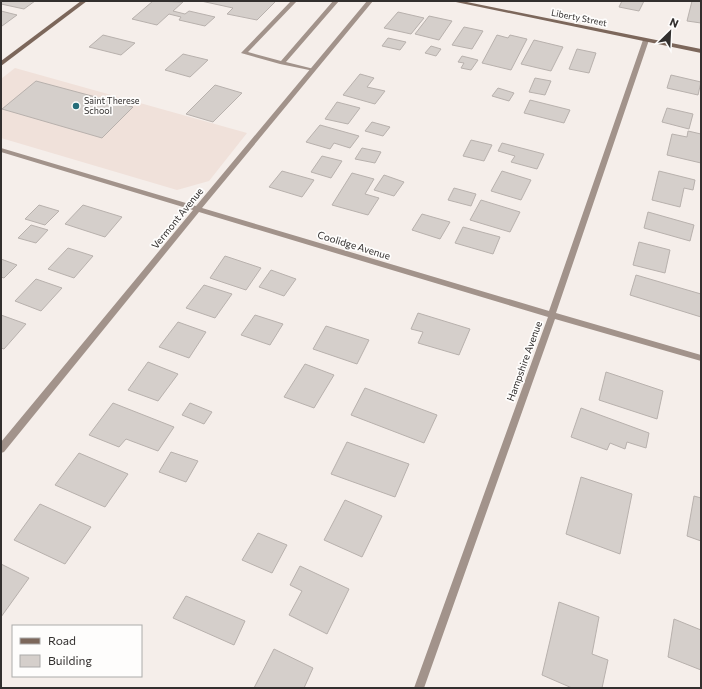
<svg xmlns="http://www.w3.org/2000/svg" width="702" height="689" viewBox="0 0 702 689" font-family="Commissioner,sans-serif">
<rect width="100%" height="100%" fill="#f5eeea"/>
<!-- built -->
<path fill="#f0e1da" d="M15 68 247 133 209 181 177 190 1 138V79Z"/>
<!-- building -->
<g fill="#d5cfcb" stroke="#b8b1ad">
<path d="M1 1H35L24 9 1 4Z"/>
<path d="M153 1 183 2 173 11 185 14 189 11 215 17 205 26 179 20 181 17 169 14 157 25 132 19Z"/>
<path d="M201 1H276L257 20 227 14 233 8Z"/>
<path d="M622 1H644L639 11 619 7Z"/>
<path d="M692 1H701V23L687 21Z"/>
<path d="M1 11 17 15 2 26 1 25Z"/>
<path d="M398 12 424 18 411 34 384 28Z"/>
<path d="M429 16 452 21 439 40 415 34Z"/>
<path d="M464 27 483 31 472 49 452 45Z"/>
<path d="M103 35 135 43 121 55 89 47Z"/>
<path d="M497 35 508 38 510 35 527 39 511 70 482 63Z"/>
<path d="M388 38 406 42 400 50 382 46Z"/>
<path d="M534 40 563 47 551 71 521 64Z"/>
<path d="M431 46 441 49 436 56 425 53Z"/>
<path d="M577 49 596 53 589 73 569 69Z"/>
<path d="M183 54 208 60 190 77 165 70Z"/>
<path d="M462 56 478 60 471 70 461 68 464 63 458 62Z"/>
<path d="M360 74 374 78 367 87 385 91 375 104 343 95Z"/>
<path d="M671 75 701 82 698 95 667 88Z"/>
<path d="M535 78 551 81 545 95 529 92Z"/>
<path d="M36 81 133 107 102 138 2 109Z"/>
<path d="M215 85 242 93 213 122 186 114Z"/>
<path d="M498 88 514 93 509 101 492 96Z"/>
<path d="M530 100 570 110 564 123 524 113Z"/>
<path d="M337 102 360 108 348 124 325 119Z"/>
<path d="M667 108 693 114 689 129 662 122Z"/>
<path d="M372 122 390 127 383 136 365 131Z"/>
<path d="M320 125 359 136 350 148 334 143 330 149 306 142Z"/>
<path d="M688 131 701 134V163L667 155 672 134 687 137Z"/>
<path d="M471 140 492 145 484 161 463 156Z"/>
<path d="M502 143 544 154 537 169 511 162 515 156 498 151Z"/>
<path d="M362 148 381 152 375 163 355 159Z"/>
<path d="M322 156 342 161 331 178 311 172Z"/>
<path d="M282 171 314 180 302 197 269 187Z"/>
<path d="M502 171 531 180 521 200 491 191Z"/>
<path d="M659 171 695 180 693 190 684 188 680 207 652 200Z"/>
<path d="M352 173 374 179 365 194 379 198 368 215 332 205Z"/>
<path d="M384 175 404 182 394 196 374 190Z"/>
<path d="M454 188 476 194 471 206 448 200Z"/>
<path d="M481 200 520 212 510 232 470 220Z"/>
<path d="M39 205 59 211 45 225 25 219Z"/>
<path d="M83 205 122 217 105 237 65 224Z"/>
<path d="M648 212 694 225 690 241 644 228Z"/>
<path d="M422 214 450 222 440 239 412 230Z"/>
<path d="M31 225 48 230 36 243 18 238Z"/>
<path d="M463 227 500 237 493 254 455 243Z"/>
<path d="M639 242 670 250 665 273 633 265Z"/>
<path d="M68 248 93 256 74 278 48 269Z"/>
<path d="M225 256 261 268 246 290 210 278Z"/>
<path d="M1 259 17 265 4 278 1 277Z"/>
<path d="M271 270 296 279 284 296 259 287Z"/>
<path d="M636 275 701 294V317L630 295Z"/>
<path d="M36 279 62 288 41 311 15 301Z"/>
<path d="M204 285 232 294 215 318 186 308Z"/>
<path d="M418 313 470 329 459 355 418 343 423 332 411 329Z"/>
<path d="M1 315 26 324 4 349 1 348Z"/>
<path d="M255 315 283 324 270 345 241 335Z"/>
<path d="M178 322 206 332 189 358 159 347Z"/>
<path d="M326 326 369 340 357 364 313 349Z"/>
<path d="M148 362 178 374 158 401 128 390Z"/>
<path d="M305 364 334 375 314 408 284 397Z"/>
<path d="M606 372 663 391 657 419 599 400Z"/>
<path d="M365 388 437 415 424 443 351 415Z"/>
<path d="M113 403 174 427 158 451 126 439 119 447 89 435Z"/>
<path d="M190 403 212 412 204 424 182 415Z"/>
<path d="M581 408 649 433 646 448 627 442 625 449 610 443 607 450 571 437Z"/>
<path d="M347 442 409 464 395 497 331 474Z"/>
<path d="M171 452 198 461 186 482 159 472Z"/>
<path d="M79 453 128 474 105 507 55 485Z"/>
<path d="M581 477 632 494 620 554 566 534Z"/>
<path d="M694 496 701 498V541L687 536Z"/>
<path d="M345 500 382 516 362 557 324 540Z"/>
<path d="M40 504 91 527 65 564 14 540Z"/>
<path d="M258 533 287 545 272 573 242 560Z"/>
<path d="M1 564 29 578 1 617Z"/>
<path d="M300 566 349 589 327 634 289 615 302 591 290 585Z"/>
<path d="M186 596 245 621 234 645 173 618Z"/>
<path d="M559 602 599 617 592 654 608 660 602 688H572L542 675Z"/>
<path d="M674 619 701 630V670L668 657Z"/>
<path d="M274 649 313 668 304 688H254Z"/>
</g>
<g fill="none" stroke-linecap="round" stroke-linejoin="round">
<!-- lane -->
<path fill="#a2938b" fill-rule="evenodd" d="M291 1H297L248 52 281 61 333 1H339L286 62 314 69V71L280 64 241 53Z"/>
<!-- street -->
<path fill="#a2938b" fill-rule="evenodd" d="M367 1H373L202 208 549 311 643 40 648 39 649 40 556 313 701 355V361L555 319 424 688H414L548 317 199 212 4 452 1 453V442L193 210 1 152V148L196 206Z"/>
<!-- secondary -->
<g fill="#7c675b" fill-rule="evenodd">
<path d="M81 1H87L1 66V61Z"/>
<path d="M451 1H462L701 49V53Z"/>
</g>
</g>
<!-- markers -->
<circle fill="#256d79" stroke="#fefdfc" stroke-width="1.5" cx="76" cy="106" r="4"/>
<g text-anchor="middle" stroke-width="3.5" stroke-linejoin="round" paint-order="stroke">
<!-- far-street labels -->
<g font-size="9" fill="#322f2e" stroke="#fefdfc">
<text transform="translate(579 18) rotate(11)" y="3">Liberty Street</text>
</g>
<!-- far-poi labels -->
<g font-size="9" fill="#322f2e" stroke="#fefdfc" text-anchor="start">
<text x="84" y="104">Saint Therese<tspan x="84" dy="10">School</tspan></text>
</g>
<!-- street labels -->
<g font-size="10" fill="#322f2e" stroke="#fefdfc">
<text transform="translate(177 218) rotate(-51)" y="4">Vermont Avenue</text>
<text transform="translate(354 245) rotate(17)" y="4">Coolidge Avenue</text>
<text transform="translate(524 361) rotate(-70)" y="4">Hampshire Avenue</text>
</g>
</g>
<!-- border -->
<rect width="702" height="689" fill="none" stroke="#322f2e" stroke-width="4"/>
<!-- legend -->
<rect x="12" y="625" width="130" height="52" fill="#fefdfc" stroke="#acabaa"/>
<rect x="20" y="638" width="20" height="6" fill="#7c675b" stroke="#acabaa"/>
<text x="48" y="645" font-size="12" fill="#322f2e">Road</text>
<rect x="20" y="655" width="20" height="12" fill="#d5cfcb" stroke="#acabaa"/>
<text x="48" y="665" font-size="12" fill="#322f2e">Building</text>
<!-- north arrow -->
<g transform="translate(670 32) rotate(24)" stroke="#fefdfc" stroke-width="3" paint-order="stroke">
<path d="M0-3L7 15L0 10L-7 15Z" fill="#322f2e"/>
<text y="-6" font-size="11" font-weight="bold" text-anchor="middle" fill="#322f2e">N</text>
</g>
</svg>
